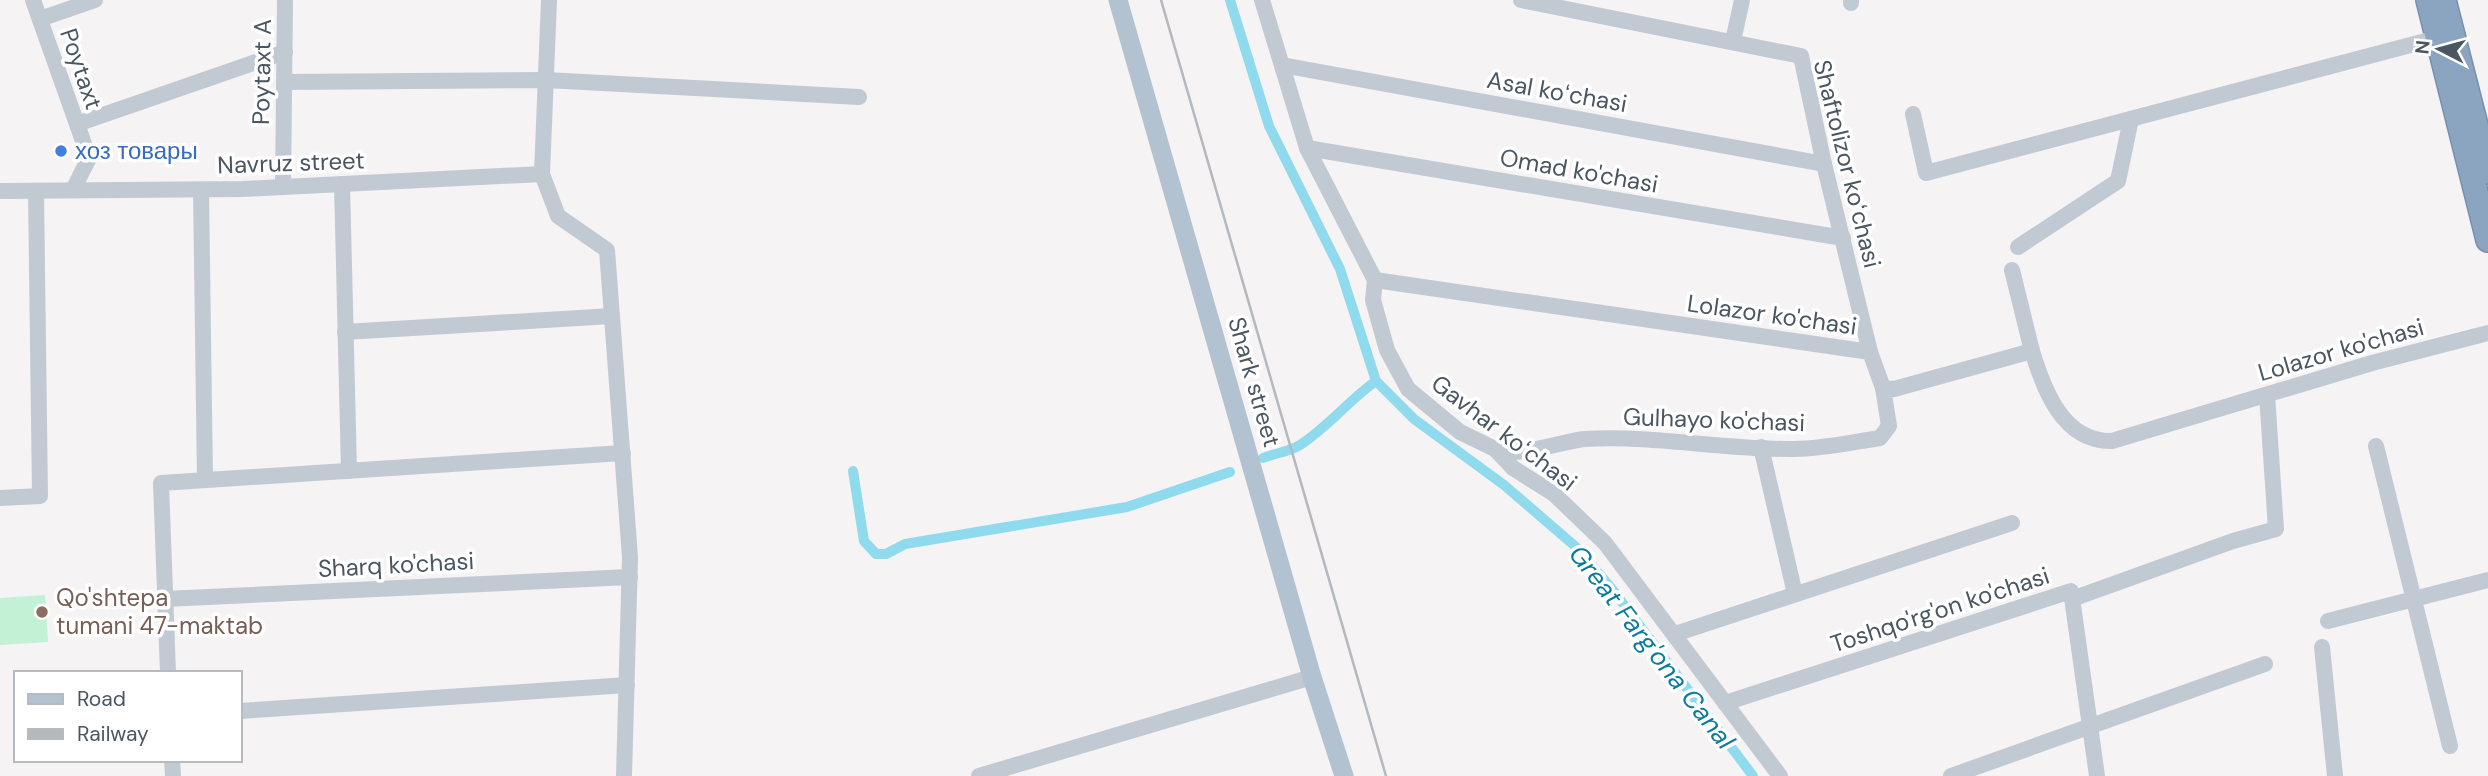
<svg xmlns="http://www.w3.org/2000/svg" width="2488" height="776" viewBox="0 0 2488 776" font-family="'DM Sans',sans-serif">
<rect width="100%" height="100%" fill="#f5f3f3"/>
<!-- green -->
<path fill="#c3f1d5" d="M45 595 48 642 0 645V598Z"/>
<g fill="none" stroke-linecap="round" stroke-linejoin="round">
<!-- canal -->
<g stroke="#90daee" stroke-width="10">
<path d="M1230 0 1269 126 1340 269 1376 381 1414 419 1504 485 1576 547 1612 589 1753 776"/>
<path d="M1263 458C1275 453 1289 452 1300 445 1328 427 1349 400 1376 381"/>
<path d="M853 471 864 541 876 554H886L905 544 1127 507 1230 472"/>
</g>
<defs>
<g id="highway">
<path d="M2428 0 2488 240"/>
<path d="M2444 0 2488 172"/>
</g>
</defs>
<!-- highway casing -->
<use href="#highway" stroke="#7690ad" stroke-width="26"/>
<!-- minor -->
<g stroke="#c1cad2" stroke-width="16">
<path d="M33 0 89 158 73 190"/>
<path d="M549 0 542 174 558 216 607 250 630 557 624 776"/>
<path d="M1262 0 1307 148 1375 280 1373 300 1387 350 1408 389 1460 432 1495 449 1513 468 1554 494 1605 543 1780 776"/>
<path d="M1521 0 1801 56 1824 164 1870 352"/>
<path d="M1851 3V0"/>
<path d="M40 19 95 0"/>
<path d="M1733 41 1742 0"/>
<path d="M1282 65 1824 164"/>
<path d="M284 82 546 80 859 97"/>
<path d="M1913 114 1926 173 2437 38"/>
<path d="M77 124 285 52"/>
<path d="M1307 148 1843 238"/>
<path d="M342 184 349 471"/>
<path d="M283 187 285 0"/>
<path d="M201 190 205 480"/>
<path d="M0 191 243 189 542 174"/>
<path d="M2018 247 2118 181 2131 119"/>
<path d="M2012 270 2032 351"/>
<path d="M1375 280 1870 352 1883 388 1894 389 2032 351C2044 390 2063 442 2112 441L2372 363 2488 333"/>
<path d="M345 332 612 316"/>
<path d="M2376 446 2450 746"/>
<path d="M1761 447 1795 594"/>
<path d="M1495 449C1515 459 1562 441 1585 439 1655 435 1725 450 1795 449 1823 449 1853 442 1880 438L1889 426 1883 388"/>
<path d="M0 498 40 496 36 191"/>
<path d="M165 599 630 577"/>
<path d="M2072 599 2233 541 2276 529 2267 395"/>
<path d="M2328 621 2488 580"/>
<path d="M1675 634 2012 523"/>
<path d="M2322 647 2335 776"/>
<path d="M168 673 161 483 623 453"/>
<path d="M1725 703 2071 591 2097 776"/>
<path d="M240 711 627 685"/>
<path d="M172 760 173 776"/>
<path d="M979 776 1312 677"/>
<path d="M1951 776 2265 664"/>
</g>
<!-- major -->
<path stroke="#b3c2d1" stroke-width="19" d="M1118 0 1312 677 1344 776"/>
<!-- highway -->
<use href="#highway" stroke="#8ba5c1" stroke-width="23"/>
<!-- rail -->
<path stroke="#b5b8bd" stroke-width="2.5" d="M1161 0 1386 776"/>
</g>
<!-- markers -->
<circle fill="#3f7fe0" stroke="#fff" stroke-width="2.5" cx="61" cy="151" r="7"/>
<circle fill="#8d6e63" stroke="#fff" stroke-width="2.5" cx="42" cy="612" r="7"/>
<g text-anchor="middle" stroke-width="7" stroke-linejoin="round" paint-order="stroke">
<!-- street labels -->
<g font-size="24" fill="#4a5661" stroke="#fff">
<text transform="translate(81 69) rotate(71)" y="8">Poytaxt</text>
<text transform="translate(262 72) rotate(-89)" y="8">Poytaxt A</text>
<text transform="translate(1557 92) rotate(10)" y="8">Asal koʻchasi</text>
<text transform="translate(291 163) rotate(-2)" y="8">Navruz street</text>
<text transform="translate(1847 164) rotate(76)" y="8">Shaftolizor koʻchasi</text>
<text transform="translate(1579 171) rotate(10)" y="8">Omad ko'chasi</text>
<text transform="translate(1772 315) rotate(8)" y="8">Lolazor ko'chasi</text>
<text transform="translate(2341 350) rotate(-16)" y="8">Lolazor ko'chasi</text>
<text transform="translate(1254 382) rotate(74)" y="8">Shark street</text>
<text transform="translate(1714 420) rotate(2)" y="8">Gulhayo ko'chasi</text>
<text transform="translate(1504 433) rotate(37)" y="8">Gavhar koʻchasi</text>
<text transform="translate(396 565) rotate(-3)" y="8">Sharq ko'chasi</text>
<text transform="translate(1940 610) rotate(-18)" y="8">Toshqo'rg'on ko'chasi</text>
</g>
<!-- shop labels -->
<g font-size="24" fill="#366cbe" stroke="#fff" text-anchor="start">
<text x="75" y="159">хоз товары</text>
</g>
<!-- education labels -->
<g font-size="24" fill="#785e54" stroke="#fff" text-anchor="start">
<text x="56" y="606">Qo'shtepa<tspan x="56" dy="28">tumani 47-maktab</tspan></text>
</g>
<!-- water labels -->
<g font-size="26" font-style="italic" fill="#0c7c9b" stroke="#fff">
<text transform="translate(1652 647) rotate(52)" y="9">Great Farg'ona Canal</text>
</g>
</g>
<!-- legend -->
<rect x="14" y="671" width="228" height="91" fill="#ffffff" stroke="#b7bbc0" stroke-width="2"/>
<rect x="28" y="694" width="35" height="10" fill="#b3c2d1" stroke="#b7bbc0" stroke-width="2"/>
<text x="77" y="706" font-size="21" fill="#4a5661">Road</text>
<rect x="28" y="729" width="35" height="10" fill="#b5b8bd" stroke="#b7bbc0" stroke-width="2"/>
<text x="77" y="741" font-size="21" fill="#4a5661">Railway</text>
<!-- north arrow -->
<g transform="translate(2439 49) rotate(276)" stroke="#ffffff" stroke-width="5" paint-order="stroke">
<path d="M0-5L12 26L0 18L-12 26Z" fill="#4a5661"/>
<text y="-10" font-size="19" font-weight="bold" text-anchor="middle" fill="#4a5661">N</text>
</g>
</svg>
